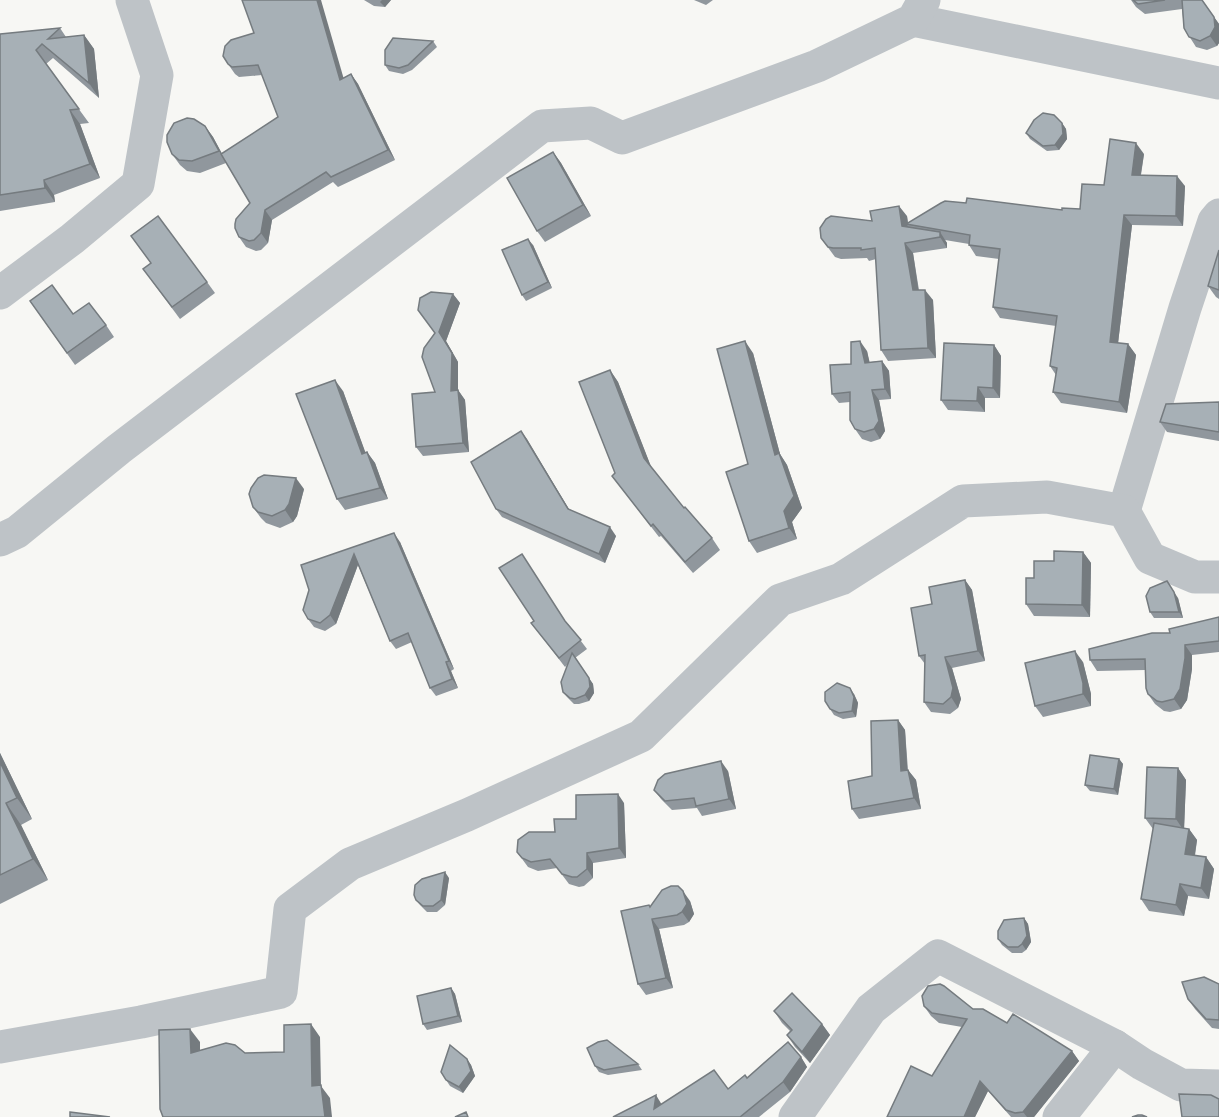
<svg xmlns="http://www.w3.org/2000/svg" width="1219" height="1117" viewBox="0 0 1219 1117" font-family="'PT Sans Narrow',sans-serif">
<rect width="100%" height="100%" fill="#f7f7f4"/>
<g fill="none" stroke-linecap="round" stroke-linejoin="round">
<!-- minor -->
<g stroke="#bec3c7" stroke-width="33">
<path d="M913 20 1219 83"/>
<path d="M0 293 72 239 138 184 157 75 132 0"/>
<path d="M1124 511 1185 308 1214 221 1219 215"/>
<path d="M0 540 17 532 119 449 542 126 591 123 622 138 817 66 913 20 924 0"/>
<path d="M0 1047 141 1022 281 992 290 909 350 864 467 815 641 736 780 600 841 579 963 501 1047 497 1124 511 1150 558 1195 577H1219"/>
<path d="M795 1117 871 1009 938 956 1115 1046 1142 1064 1181 1085 1219 1086"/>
<path d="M1059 1117 1115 1046"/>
</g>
</g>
<!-- wall -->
<g fill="#90979d">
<path d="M364 0H391L385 7 374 6Z"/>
<path d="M694 0H713L706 5Z"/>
<path d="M1131 0H1202L1219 24V43L1217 46 1207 50 1196 47 1184 28 1182 9 1145 14 1136 7Z"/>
<path d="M60 28 66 37 84 35 94 49 99 98 53 58 46 64 89 123 80 124 100 178 54 195 55 202 0 211V34Z"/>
<path d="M254 33 344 78 351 74 358 84 395 160 338 187 333 182 272 220 268 243 261 250 256 251 246 247 239 237 250 203 226 163 200 173 187 171 180 165 172 154 205 126 213 137 222 154 278 117 262 75 239 77 235 74 228 64Z"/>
<path d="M433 41 437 47 412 70 403 74 389 71 385 65Z"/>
<path d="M1062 123 1066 129 1067 139 1059 150 1047 151 1030 139 1026 133Z"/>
<path d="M553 152 561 163 591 216 545 242 537 231Z"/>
<path d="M1144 154 1141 175 1185 186 1183 226 1132 225 1118 343 1128 344 1136 355 1127 413 1061 403 1053 392 1056 375 1050 366 1056 326 1000 318 993 307 999 259 976 256 969 245V244L945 240 947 243V248L913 253 919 290 933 300 936 358 888 361 881 350 876 259 869 261 867 258 841 259 835 257 821 238 872 221 907 216 908 223 1062 210 1080 209 1104 185Z"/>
<path d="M533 245 552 288 526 301 522 295Z"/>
<path d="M1219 250V299L1216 297 1208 286Z"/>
<path d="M151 263 207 282 215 293 180 319 151 280Z"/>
<path d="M453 294 460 303 446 341 458 362V390L465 400 469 452 423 456 416 447 435 392 434 333Z"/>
<path d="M30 301 106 325 114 337 75 365Z"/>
<path d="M994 345 1001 356 1000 398H985V412L948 410 941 400Z"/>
<path d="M867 351 869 362 882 361 889 371 891 399 879 400 885 431 880 439 871 442 862 439 855 429 850 402 839 403 832 394 851 364Z"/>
<path d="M753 353 780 454 787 465 802 508 792 522 797 539 757 553 749 541 748 464Z"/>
<path d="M610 370 618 382 651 467 684 508 712 538 720 550 693 573 661 536 659 537 612 476 615 473Z"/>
<path d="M343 391 365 452H367L375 463 388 499 345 510 337 499Z"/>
<path d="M1219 402V441L1167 432 1160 422Z"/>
<path d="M521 431 569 509 616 536 605 563 502 517 496 509Z"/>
<path d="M304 489 297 516 293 522 280 528 266 523 261 518 253 507Z"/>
<path d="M400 542 454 669 451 671 458 688 436 696 430 688 412 642 396 649 390 641 358 565 336 624 325 631 314 627 308 619 309 590Z"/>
<path d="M1083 552 1091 563 1090 617 1034 616 1026 604 1034 578 1054 561Z"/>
<path d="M965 580 972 590 985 661 952 668 961 699 958 708 950 714 931 712 924 702 925 664 919 656 932 604Z"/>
<path d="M1178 598 1183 618H1154L1150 612Z"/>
<path d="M1219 617V652L1192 655V669L1187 700 1181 709 1170 712 1164 711 1155 704 1148 694 1145 670 1097 671 1090 660Z"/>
<path d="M534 621 568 624 587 649 575 658 593 684 594 693 589 701 579 704H574L567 697 563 692 567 665 565 667 538 632 531 623Z"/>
<path d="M1083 662 1091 694V706L1043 717 1035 706Z"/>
<path d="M854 694 858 703 856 717 843 719 834 715 830 709Z"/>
<path d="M898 720 905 730 908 770 916 780 921 809 859 819 852 809 872 776Z"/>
<path d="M0 753 32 819 21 825 48 880 0 904Z"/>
<path d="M1119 759 1123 764 1118 795 1090 791 1085 785Z"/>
<path d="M1178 768 1186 780 1184 828 1189 829 1197 840 1195 856 1206 857 1214 869 1209 899 1188 896 1184 916 1149 911 1141 899 1153 829 1145 818Z"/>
<path d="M728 771 736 809 702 816 697 808 672 810 661 799 654 790Z"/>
<path d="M624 803 626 858 593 863V878L584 886 579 887 569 884 557 868 538 871 528 867 517 852 555 832 576 819Z"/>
<path d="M449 878 445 905 437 912H427L420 905 416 900Z"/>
<path d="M690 901 694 914 689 922 684 925 659 929 673 988 646 995 638 984 650 906Z"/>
<path d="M1024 918 1028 924 1031 942 1026 950 1022 953H1012L1002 945 998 939Z"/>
<path d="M1219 984V1029L1212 1028 1195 1009 1188 999Z"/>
<path d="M451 988 455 994 462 1022 427 1030 423 1024Z"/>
<path d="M924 1006 973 1009 1072 1051 1079 1061 1034 1117H1011L988 1091 975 1117H887L932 1076 962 1027 939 1023 931 1016Z"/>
<path d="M774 1011 822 1024 830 1035 810 1063 795 1047 787 1035 790 1031 782 1023Z"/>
<path d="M801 1057 807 1067 790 1092 759 1117H613L662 1104 728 1089 747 1078Z"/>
<path d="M467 1059 471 1065 475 1076 463 1093 450 1086 441 1072Z"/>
<path d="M638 1064 642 1070 608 1075 599 1072 595 1066Z"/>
</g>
<!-- shaded-wall -->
<g fill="#757b7f">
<path d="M317 0H321L347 90 340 80Z"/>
<path d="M382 0H391L385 7 380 2Z"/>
<path d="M1214 17 1219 24V43L1217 46 1210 36Z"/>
<path d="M84 35 94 49 99 98 89 83Z"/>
<path d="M351 74 358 84 395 160 388 150Z"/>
<path d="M70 110 80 124 100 178 90 164Z"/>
<path d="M1062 123 1066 129 1067 139 1059 150 1055 145Z"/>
<path d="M205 126 213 137 227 163 219 151Z"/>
<path d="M1136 143 1144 154 1139 185 1132 175Z"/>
<path d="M553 152 561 163 591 216 583 205Z"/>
<path d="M1177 176 1185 186 1183 226 1176 216Z"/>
<path d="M44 180 54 195 55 202 45 188Z"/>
<path d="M899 206 907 216 908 224H906L908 226 910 237 902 226Z"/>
<path d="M265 210 272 220 268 243 261 233Z"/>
<path d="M1124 215 1132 225 1117 352 1110 342Z"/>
<path d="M940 232 947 243V248L940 237Z"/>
<path d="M528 239 533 245 552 288 548 282Z"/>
<path d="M905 243 913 253 920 301 913 290Z"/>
<path d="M925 290 933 300 936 358 928 348Z"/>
<path d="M453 294 460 303 446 341 458 362V400L451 391 439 332Z"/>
<path d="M745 341 753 353 780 454 787 465 802 508 792 522 797 539 789 528 784 511 775 455Z"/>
<path d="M860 341 867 351 872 372 865 363Z"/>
<path d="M1128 344 1136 355 1127 413 1119 402Z"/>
<path d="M994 345 1001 356 1000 398 993 388Z"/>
<path d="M882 361 889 371 891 399 885 389Z"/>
<path d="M610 370 618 382 652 469 644 458Z"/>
<path d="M335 380 343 391 370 465 362 454Z"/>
<path d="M978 387 985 398V412L977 401Z"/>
<path d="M458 390 465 400 469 452 463 443Z"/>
<path d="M872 390 879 400 885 431 880 439 874 429Z"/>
<path d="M521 431 527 439 574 518 568 509Z"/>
<path d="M367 452 375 463 388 499 380 488Z"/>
<path d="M296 478 304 489 297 516 293 522 285 510Z"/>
<path d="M610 527 616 536 605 563 599 554Z"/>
<path d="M394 533 400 542 454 669 449 661Z"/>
<path d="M1083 552 1091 563 1090 617 1082 605Z"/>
<path d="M354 554 359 562 336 624 330 615Z"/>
<path d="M965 580 972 590 985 661 978 651Z"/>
<path d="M1167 581 1178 598 1183 618 1179 612Z"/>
<path d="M1185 645 1192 655V669L1187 700 1181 709 1174 699Z"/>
<path d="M1075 651 1083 662 1091 694V706L1083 694Z"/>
<path d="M572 653 593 684 594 693 589 701 585 695Z"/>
<path d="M945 657 952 668 961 699 958 708 951 697Z"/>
<path d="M446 662 451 671 458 688 452 679Z"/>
<path d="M850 688 854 694 858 703 856 717 852 711Z"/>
<path d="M898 720 905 730 908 781 901 771Z"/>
<path d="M0 753 32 819 17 798 0 762Z"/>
<path d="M1119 759 1123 764 1118 795 1114 789Z"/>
<path d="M721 761 728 771 736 809 729 799Z"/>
<path d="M1178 768 1186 780 1184 831 1176 819Z"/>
<path d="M908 770 916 780 921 809 914 798Z"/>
<path d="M618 794 624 803 626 858 619 848Z"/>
<path d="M6 803 21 825 48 880 33 859Z"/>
<path d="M1189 829 1197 840 1193 866 1185 854Z"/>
<path d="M587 853 593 863V878L587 869Z"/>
<path d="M1206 857 1214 869 1209 899 1201 888Z"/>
<path d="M445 872 449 878 445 905 441 900Z"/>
<path d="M1180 884 1188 896 1184 916 1176 905Z"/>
<path d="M683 891 690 901 694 914 689 922 682 912Z"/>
<path d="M1024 918 1028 924 1031 942 1026 950 1022 944Z"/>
<path d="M652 919 659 929 673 988 666 978Z"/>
<path d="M451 988 455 994 462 1022 458 1016Z"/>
<path d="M311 1024 320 1037 321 1086 330 1098 332 1117H325L312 1086Z"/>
<path d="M822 1024 830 1035 810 1063 802 1052Z"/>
<path d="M190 1029 200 1042V1066L191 1053Z"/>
<path d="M1072 1051 1079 1061 1034 1117H1027L1023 1112Z"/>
<path d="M801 1057 807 1067 790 1092 783 1082Z"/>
<path d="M467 1059 471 1065 475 1076 463 1093 459 1087Z"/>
<path d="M980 1081 988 1091 975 1117H964Z"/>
<path d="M656 1095 662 1105 654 1109Z"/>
</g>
<!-- building -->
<g fill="#a7b0b6" stroke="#757b7f" stroke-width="1.5">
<path d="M242 0H317L340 80 351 74 388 150 331 177 326 172 265 210 261 233 254 240 249 241 239 237 235 228V224L236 219 250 203 221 154 278 117 258 65 232 67 228 64 223 56 225 46 231 40 254 33Z"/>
<path d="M1133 0H1165L1138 4Z"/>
<path d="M1182 0H1202L1214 17 1215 27 1210 36 1200 41 1189 37 1184 28Z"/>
<path d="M60 28 48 39 84 35 89 83 42 44 36 50 79 109 70 110 90 164 44 180 45 188 0 195V34Z"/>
<path d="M393 38 433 41 408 65 399 68 385 65V50Z"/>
<path d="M1043 113 1054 115 1062 123 1063 134 1055 145 1043 146 1026 133 1034 120Z"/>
<path d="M187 118 194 119 205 126 219 151 192 161 179 160 172 154 167 142V135L174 123Z"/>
<path d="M1110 139 1136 143 1132 175 1177 176 1176 216 1124 215 1110 342 1128 344 1119 402 1053 392 1057 368 1050 366 1057 316 993 307 1000 249 969 245 970 235 906 224 941 203 945 201 966 203 967 198 1062 210V208L1080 209 1082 184 1104 185Z"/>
<path d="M553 152 583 205 537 231 507 178Z"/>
<path d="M899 206 902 226 940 232V237L905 243 913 290H925L928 348 881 350 875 248 861 250V248H833L828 247 821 238 820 228 826 219 831 216 872 221 870 211Z"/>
<path d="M158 216 207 282 172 307 143 269 151 263 131 236Z"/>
<path d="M528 239 548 282 522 295 502 250Z"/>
<path d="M1219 250V290L1208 286Z"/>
<path d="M52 285 73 314 89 303 106 325 67 353 30 301Z"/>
<path d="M431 292 453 294 439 332 452 353 451 391 458 390 463 443 416 447 412 394 435 392 422 357 424 348 435 333 418 310 420 298Z"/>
<path d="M745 341 775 455 779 453 794 496 784 511 789 528 749 541 726 472 748 464 717 349Z"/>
<path d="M860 341 865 363 882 361 885 389 872 390 879 421 874 429 864 432 855 429 850 420V392L832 394 830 365 851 364V342Z"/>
<path d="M944 343 994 345 993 388 978 387 977 401 941 400Z"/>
<path d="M610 370 644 458 684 508 685 507 712 538 685 562 653 524 651 526 612 476 615 473 579 382Z"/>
<path d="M335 380 362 454 367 452 380 488 337 499 296 394Z"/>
<path d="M1219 402V432L1160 422 1166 404Z"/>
<path d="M521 431 568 509 610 527 599 554 496 509 471 462Z"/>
<path d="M264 475 296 478 289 504 285 510 272 516 258 512 253 507 249 494 251 488 258 478Z"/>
<path d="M394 533 449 661 446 662 452 679 430 688 408 633 390 641 354 554 330 615 320 623 308 619 303 610 309 590 301 565Z"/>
<path d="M1054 551 1083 552 1082 605 1026 604V578H1034V561H1054Z"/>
<path d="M522 554 565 621 581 640 559 658 531 623 534 621 499 568Z"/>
<path d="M965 580 978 651 945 657 953 688 951 697 943 704 924 702 925 655 919 656 911 608 932 604 929 587Z"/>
<path d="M1167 581 1174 592 1179 612H1150L1146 596 1150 588Z"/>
<path d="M1219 617V641L1185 645V658L1180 689 1174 699 1162 702 1157 701 1148 694 1146 688 1145 659 1090 660 1089 649 1152 633H1170L1169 629Z"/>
<path d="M1075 651 1083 683V694L1035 706 1025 663Z"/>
<path d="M572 653 589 678 590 687 585 695 575 699 570 698 563 692 561 682Z"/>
<path d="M837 683 850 688 854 697 852 711 839 713 830 709 825 701V692Z"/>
<path d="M898 720 901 771 908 770 914 798 852 809 848 781 872 776 871 721Z"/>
<path d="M1090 755 1119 759 1114 789 1085 785Z"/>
<path d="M721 761 729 799 696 806 694 798 665 801 654 790 658 780 665 774Z"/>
<path d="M0 762 17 798 6 803 33 859 0 875Z"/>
<path d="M1147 767 1178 768 1176 819 1145 818Z"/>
<path d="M618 794 619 848 587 853V869L577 877H572L562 874 550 859 531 862 522 858 517 852 518 840 529 832H555L554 819H576V795Z"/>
<path d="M1154 823 1189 829 1185 854 1206 857 1201 888 1180 884 1176 905 1141 899Z"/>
<path d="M445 872 441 900 433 906H423L416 900 414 895 415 885 422 879Z"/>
<path d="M671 886H678L683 891 687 904 682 912 677 915 652 919 666 978 638 984 621 911 649 905 650 907 662 890Z"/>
<path d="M1024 918 1027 936 1022 944 1018 947H1008L998 939V931L1004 920Z"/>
<path d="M1204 977 1219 984V1020L1206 1019 1188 999 1182 982Z"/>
<path d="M940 984 944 986 973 1009H983L1007 1023 1013 1014 1072 1051 1023 1112 1015 1113 1006 1110 980 1081 964 1117H887L911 1066 932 1076 967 1019 932 1013 924 1006 922 996 928 986Z"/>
<path d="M451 988 458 1016 423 1024 417 996Z"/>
<path d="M792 993 822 1024 802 1052 787 1035 792 1030 774 1011Z"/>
<path d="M311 1024 312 1086 321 1085 325 1117H163L160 1109 159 1030 190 1029 191 1053 226 1043 235 1045 245 1053 284 1052V1025Z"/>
<path d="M607 1040 638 1064 604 1070 595 1066 587 1048 598 1042Z"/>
<path d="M788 1042 801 1057 783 1082 740 1117H613L656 1095 654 1109 714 1070 728 1089 745 1075 747 1078Z"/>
<path d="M450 1045 467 1059 471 1071 459 1087 446 1080 441 1072Z"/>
<path d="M1179 1094 1211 1095 1219 1099V1117H1182Z"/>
<path d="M70 1112 110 1117H70Z"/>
<path d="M466 1112 468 1117H455Z"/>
<path d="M1138 1115H1142L1147 1117H1132Z"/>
</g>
</svg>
